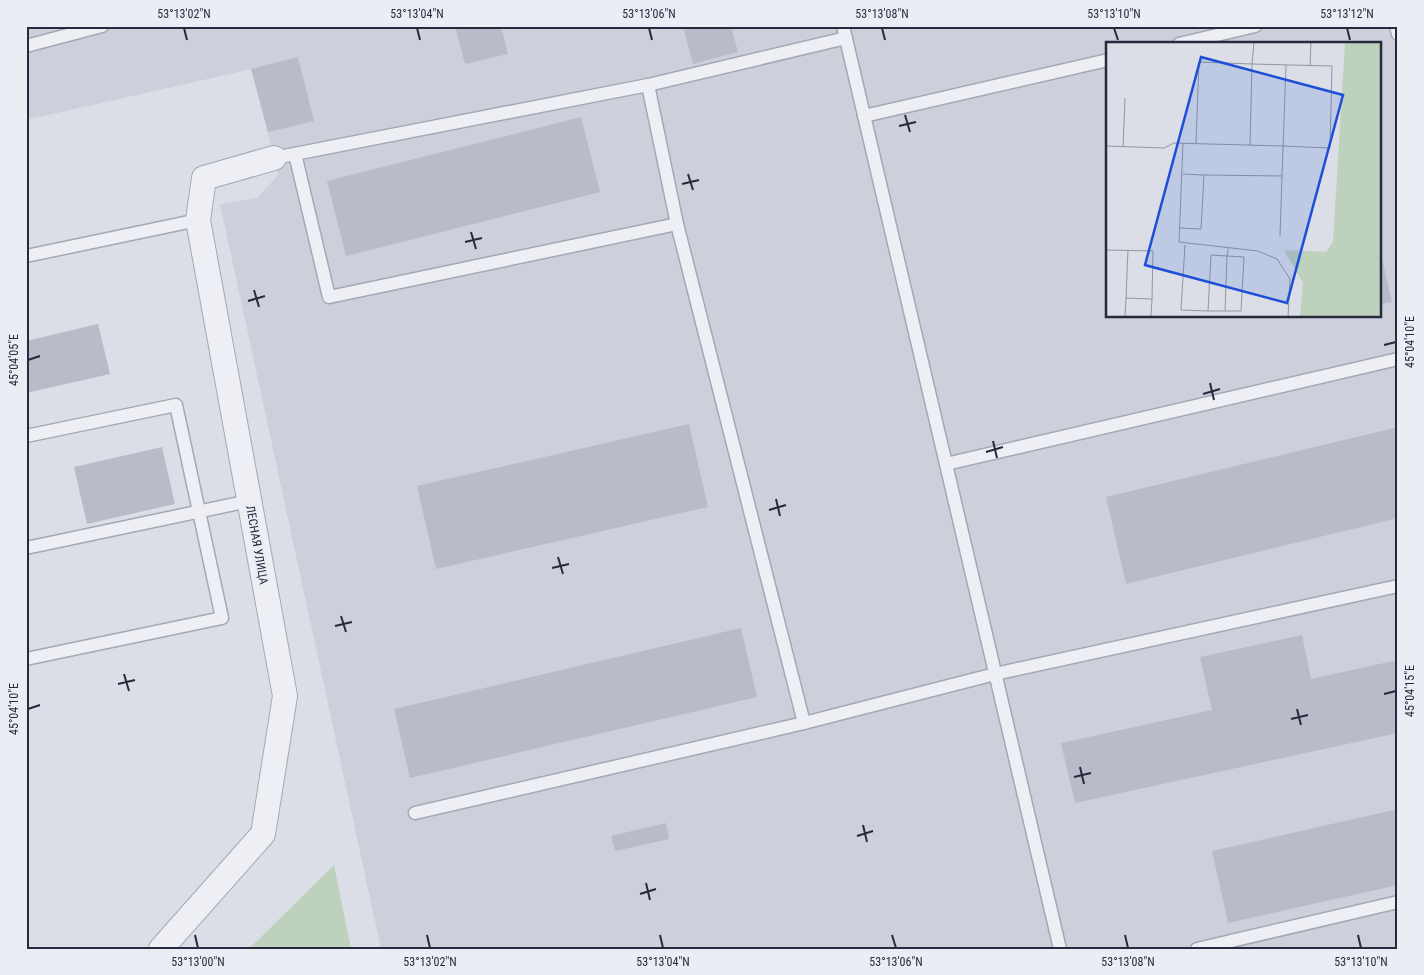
<svg xmlns="http://www.w3.org/2000/svg" width="1424" height="975" viewBox="0 0 1424 975" font-family="'Roboto Condensed',sans-serif">
<rect width="100%" height="100%" fill="#dbdee6"/>
<!-- built -->
<path fill="#cdd0db" fill-rule="evenodd" d="M26 26H1398V947L1389 949H381L220 204 257 198 278 175 252 69 26 120ZM1108 44H1380V316H1108Z"/>
<!-- green -->
<path fill="#bed1bc" d="M334 865 351 949H249Z"/>
<!-- building -->
<g fill="#b8bcc9">
<path d="M455 26H501L508 54 465 64Z"/>
<path d="M683 26H731L738 52 693 64Z"/>
<path d="M298 57 314 121 268 132 251 69Z"/>
<path d="M581 117 600 192 346 256 327 181Z"/>
<path d="M1380 250 1392 302 1380 304Z"/>
<path d="M98 324 110 374 26 393V341Z"/>
<path d="M689 424 708 507 436 569 417 486Z"/>
<path d="M1398 427V518L1126 584 1106 497Z"/>
<path d="M162 447 175 504 87 524 74 467Z"/>
<path d="M741 628 757 697 410 778 394 709Z"/>
<path d="M1302 635 1311 679 1398 660V733L1075 803 1061 743 1212 710 1200 657Z"/>
<path d="M1398 809V885L1228 923 1212 851Z"/>
<path d="M666 823 669 839 615 851 611 836Z"/>
</g>
<g fill="none" stroke-linecap="round" stroke-linejoin="round">
<defs>
<g id="lane">
<path d="M843 26 1060 949"/>
<path d="M1396 26 1398 34"/>
<path d="M1179 44 1255 26"/>
<path d="M26 46 102 26"/>
<path d="M864 116 1108 60"/>
<path d="M295 154 329 297 677 224 648 85"/>
<path d="M274 158 648 85 846 38"/>
<path d="M26 256 198 220"/>
<path d="M26 436 176 405 222 618 26 659"/>
<path d="M946 464 1398 359"/>
<path d="M26 548 249 501"/>
<path d="M804 723 995 674 1398 586"/>
<path d="M415 813 804 723 677 224"/>
<path d="M1197 949 1398 902"/>
</g>
<path id="street" d="M161 949 263 834 285 696 198 220 204 178 274 158"/>
</defs>
<!-- lane casing -->
<use href="#lane" stroke="#a4a8b3" stroke-width="15"/>
<!-- street casing -->
<use href="#street" stroke="#a4a8b3" stroke-width="26"/>
<!-- lane -->
<use href="#lane" stroke="#eeeff5" stroke-width="12"/>
<!-- street -->
<use href="#street" stroke="#eeeff5" stroke-width="24"/>
</g>
<!-- ticks -->
<path fill="none" stroke="#252a3d" stroke-width="2" d="M184 28 187 40M417 28 420 40M649 28 652 40M882 28 885 40M1114 28 1118 40M1347 28 1350 40M905 115 910 132M899 126 916 122M688 174 693 190M682 184 699 180M471 232 476 249M465 242 482 238M254 290 259 307M248 301 265 296M1384 345 1396 342M28 360 40 356M1210 383 1214 400M1203 394 1220 389M993 441 997 458M986 452 1003 447M776 499 780 516M769 510 786 505M558 557 563 574M552 568 569 564M341 616 346 632M335 626 352 622M124 674 129 691M118 684 135 680M1384 694 1396 691M28 709 40 705M1297 709 1301 725M1291 719 1308 715M1080 767 1084 784M1074 777 1091 773M863 825 867 842M857 836 873 831M646 883 650 900M640 894 656 889M195 935 198 948M427 935 430 948M660 935 663 948M892 935 896 948M1125 935 1128 948M1358 935 1361 948"/>
<g text-anchor="middle" stroke-width="4" stroke-linejoin="round" paint-order="stroke">
<!-- street labels -->
<g font-size="12" fill="#252a3d" stroke="#eaedf4">
<text transform="translate(257 545) rotate(80)" y="4">ЛЕСНАЯ УЛИЦА</text>
</g>
</g>
<!-- overview -->
<g transform="translate(1106 42)">
<rect width="275" height="275" fill="#dbdee6"/>
<path d="M239 0H275V275H194L197 241 178 208 220 210 227 200Z" fill="#bed1bc"/>
<path fill="none" stroke="#9296a2" stroke-width="1" d="M204 24 205 0M77 101 73 200 152 209 171 217 184 237 182 275M90 101 93 20 146 22 148 0M0 104 58 106 68 101 176 104 224 106 226 24 146 22 144 103M17 105 19 56M98 133 176 134 174 194M176 134 180 23M73 186 95 187 98 133 77 132M79 203 75 268 102 269 105 213 121 214 138 215 135 269H119L121 214 122 209V206M0 208 47 209 46 257M20 256 22 208M102 269H119M19 275 20 256 46 257 45 275"/>
<path fill="#1d4ed8" fill-opacity="0.15" stroke="#1d4ed8" stroke-width="2.5" d="M95 15 237 53 181 261 39 223Z"/>
<rect width="275" height="275" fill="none" stroke="#252a3d" stroke-width="2.5"/>
</g>
<!-- border -->
<rect width="1424" height="975" fill="none" stroke="#eaedf4" stroke-width="55"/>
<rect x="28" y="28" width="1368" height="920" fill="none" stroke="#252a3d" stroke-width="2"/>
<g font-size="12" text-anchor="middle" fill="#252a3d">
<text x="184" y="18">53°13'02"N</text>
<text x="417" y="18">53°13'04"N</text>
<text x="649" y="18">53°13'06"N</text>
<text x="882" y="18">53°13'08"N</text>
<text x="1114" y="18">53°13'10"N</text>
<text x="1347" y="18">53°13'12"N</text>
<text transform="translate(1410 342) rotate(-90)" y="4">45°04'10"E</text>
<text transform="translate(14 360) rotate(-90)" y="4">45°04'05"E</text>
<text transform="translate(1410 691) rotate(-90)" y="4">45°04'15"E</text>
<text transform="translate(14 709) rotate(-90)" y="4">45°04'10"E</text>
<text x="198" y="966">53°13'00"N</text>
<text x="430" y="966">53°13'02"N</text>
<text x="663" y="966">53°13'04"N</text>
<text x="896" y="966">53°13'06"N</text>
<text x="1128" y="966">53°13'08"N</text>
<text x="1361" y="966">53°13'10"N</text>
</g>
</svg>
